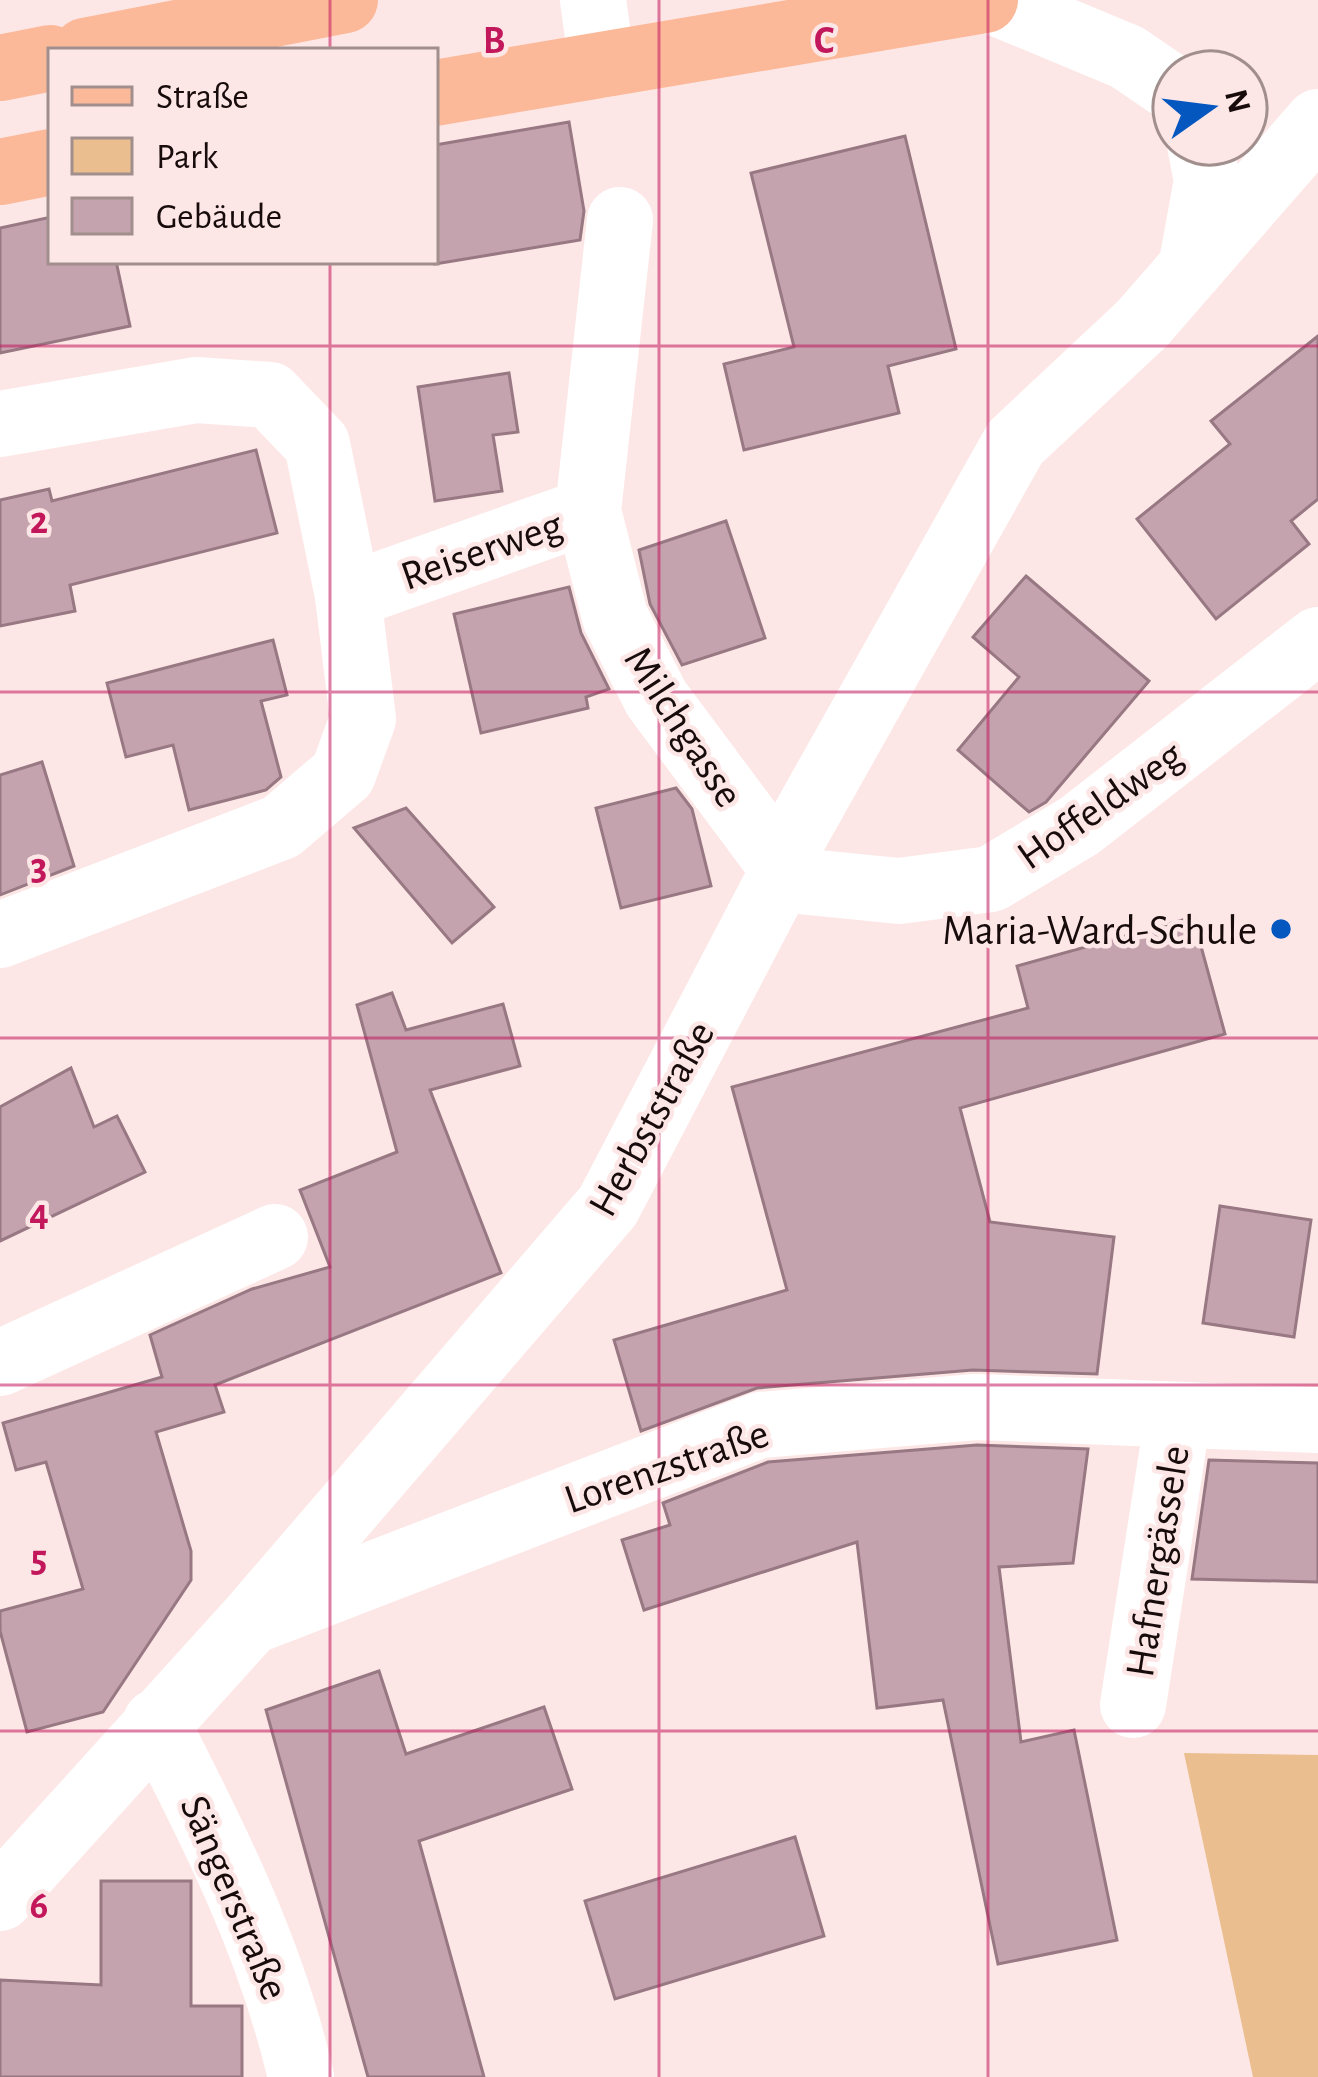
<svg xmlns="http://www.w3.org/2000/svg" width="1318" height="2077" viewBox="0 0 1318 2077" font-family="'Alegreya Sans',sans-serif">
<rect width="100%" height="100%" fill="#fde7e6"/>
<!-- green -->
<path fill="#eabe8e" d="M1184 1753 1318 1755V2077H1253Z"/>
<!-- building -->
<g fill="#c4a3ae" stroke="#977883" stroke-width="3">
<path d="M569 122 584 211 580 240 435 264V145Z"/>
<path d="M905 136 956 349 888 366 899 413 744 450 724 364 794 347 751 173Z"/>
<path d="M51 217V261H116L130 326 0 353V228Z"/>
<path d="M1318 336V499L1291 521 1309 544 1216 619 1137 519 1230 444 1211 421Z"/>
<path d="M509 373 518 432 493 435 502 491 435 501 418 387Z"/>
<path d="M256 450 277 533 70 585 75 611 0 626V500L49 489 52 501Z"/>
<path d="M726 521 765 638 682 665 650 604 639 550Z"/>
<path d="M1026 576 1149 681 1046 802 1029 812 958 750 1019 677 973 637Z"/>
<path d="M569 587 581 633 609 689 586 697 588 708 481 733 454 614Z"/>
<path d="M273 640 287 695 261 701 281 777 266 790 189 810 173 745 126 757 107 683Z"/>
<path d="M42 762 74 866 0 895V775Z"/>
<path d="M676 788 692 809 711 886 621 908 596 808Z"/>
<path d="M406 808 494 907 452 943 354 828Z"/>
<path d="M1193 917 1225 1034 960 1108 990 1222 1114 1237 1097 1374 973 1370 757 1388 641 1431 614 1340 787 1290 732 1087 1028 1008 1017 966Z"/>
<path d="M392 993 406 1030 503 1004 520 1066 430 1090 501 1273 215 1385 224 1412 156 1432 191 1551V1580L103 1712 27 1732 0 1631V1611L83 1589 46 1462 16 1470 3 1423 162 1377 150 1335 252 1289 330 1267 300 1190 397 1152 357 1005Z"/>
<path d="M71 1068 94 1127 117 1116 145 1172 0 1241V1107Z"/>
<path d="M1220 1206 1311 1220 1294 1337 1203 1323Z"/>
<path d="M977 1445 1088 1449 1073 1563 999 1567 1021 1742 1074 1730 1117 1940 998 1964 943 1700 877 1708 857 1542 644 1610 622 1540 670 1525 663 1503 768 1462Z"/>
<path d="M1209 1460 1318 1463V1582L1192 1579Z"/>
<path d="M379 1671 406 1754 544 1707 572 1789 419 1841 484 2077H368L266 1710Z"/>
<path d="M795 1837 824 1936 615 1999 585 1901Z"/>
<path d="M101 1881H191V2006H242V2077H0V1980L101 1985Z"/>
</g>
<g fill="none" stroke-linecap="round" stroke-linejoin="round">
<!-- minor -->
<g stroke="#fff" stroke-width="66">
<path d="M593 0 602 65"/>
<path d="M990 0 1127 57 1174 89"/>
<path d="M620 220 588 511 615 617 656 698 779 863"/>
<path d="M1191 268 1207 181 1200 144"/>
<path d="M0 424 196 390 270 395 317 444 348 596 363 719 343 774 281 827 0 935"/>
<path d="M348 596 588 511"/>
<path d="M779 879 899 891 991 879 1079 826 1318 640"/>
<path d="M0 1363 275 1237"/>
<path d="M260 1618 760 1425 976 1407 1318 1420"/>
<path d="M1133 1705 1178 1416"/>
<path d="M156 1722C215 1837 272 1950 301 2077"/>
<path d="M0 1898 251 1621 608 1206 779 879V863L1015 443 1142 324 1318 122"/>
</g>
<!-- major -->
<g stroke="#fbb99a" stroke-width="66">
<path d="M85 51 345 0"/>
<path d="M0 68 51 58"/>
<path d="M435 93 985 0"/>
<path d="M0 172 51 162"/>
</g>
</g>
<!-- grid -->
<path fill="none" stroke="#c2185b" stroke-width="3" stroke-opacity="0.55" d="M330 0V51M659 0V2077M988 0V2077M330 261V2077M0 346H1318M0 692H1318M0 1038H1318M0 1385H1318M0 1731H1318"/>
<!-- markers -->
<circle fill="#0557c0" stroke="#fde7e6" stroke-width="4.5" cx="1281" cy="929" r="12"/>
<g text-anchor="middle" stroke-width="9" stroke-linejoin="round" paint-order="stroke">
<!-- street labels -->
<g font-size="42" fill="#170b0b" stroke="#fde7e6">
<text transform="translate(481 549) rotate(-19)" y="15">Reiserweg</text>
<text transform="translate(685 726) rotate(57)" y="15">Milchgasse</text>
<text transform="translate(1099 804) rotate(-35)" y="15">Hoffeldweg</text>
<text transform="translate(650 1118) rotate(-61)" y="15">Herbststraße</text>
<text transform="translate(666 1465) rotate(-19)" y="15">Lorenzstraße</text>
<text transform="translate(1156 1561) rotate(-81)" y="15">Hafnergässele</text>
<text transform="translate(236 1897) rotate(67)" y="15">Sängerstraße</text>
</g>
<!-- poi labels -->
<g font-size="42" fill="#170b0b" stroke="#fde7e6" text-anchor="end">
<text x="1257" y="944">Maria-Ward-Schule</text>
</g>
</g>
<g font-size="39" text-anchor="middle" font-weight="bold" fill="#c2185b" stroke="#fde7e6" stroke-width="9" stroke-linejoin="round" paint-order="stroke">
<text x="494" y="53">B</text>
<text x="824" y="53">C</text>
<text x="39" y="533">2</text>
<text x="39" y="879">3</text>
<text x="39" y="1225">4</text>
<text x="39" y="1571">5</text>
<text x="39" y="1918">6</text>
</g>
<!-- legend -->
<rect x="48" y="48" width="390" height="216" fill="#fde7e6" stroke="#a18f8e" stroke-width="3"/>
<rect x="72" y="87" width="60" height="18" fill="#fbb99a" stroke="#a18f8e" stroke-width="3"/>
<text x="156" y="108" font-size="36" fill="#170b0b">Straße</text>
<rect x="72" y="138" width="60" height="36" fill="#eabe8e" stroke="#a18f8e" stroke-width="3"/>
<text x="156" y="168" font-size="36" fill="#170b0b">Park</text>
<rect x="72" y="198" width="60" height="36" fill="#c4a3ae" stroke="#a18f8e" stroke-width="3"/>
<text x="156" y="228" font-size="36" fill="#170b0b">Gebäude</text>
<!-- north arrow -->
<g transform="translate(1210 108) rotate(76)"><circle r="57" fill="#fde7e6" stroke="#a18f8e" stroke-width="3"/>
<path d="M0-9L21 45L0 30L-21 45Z" fill="#0557c0"/>
<text y="-18" font-size="33" font-weight="bold" text-anchor="middle" fill="#170b0b">N</text>
</g>
</svg>
